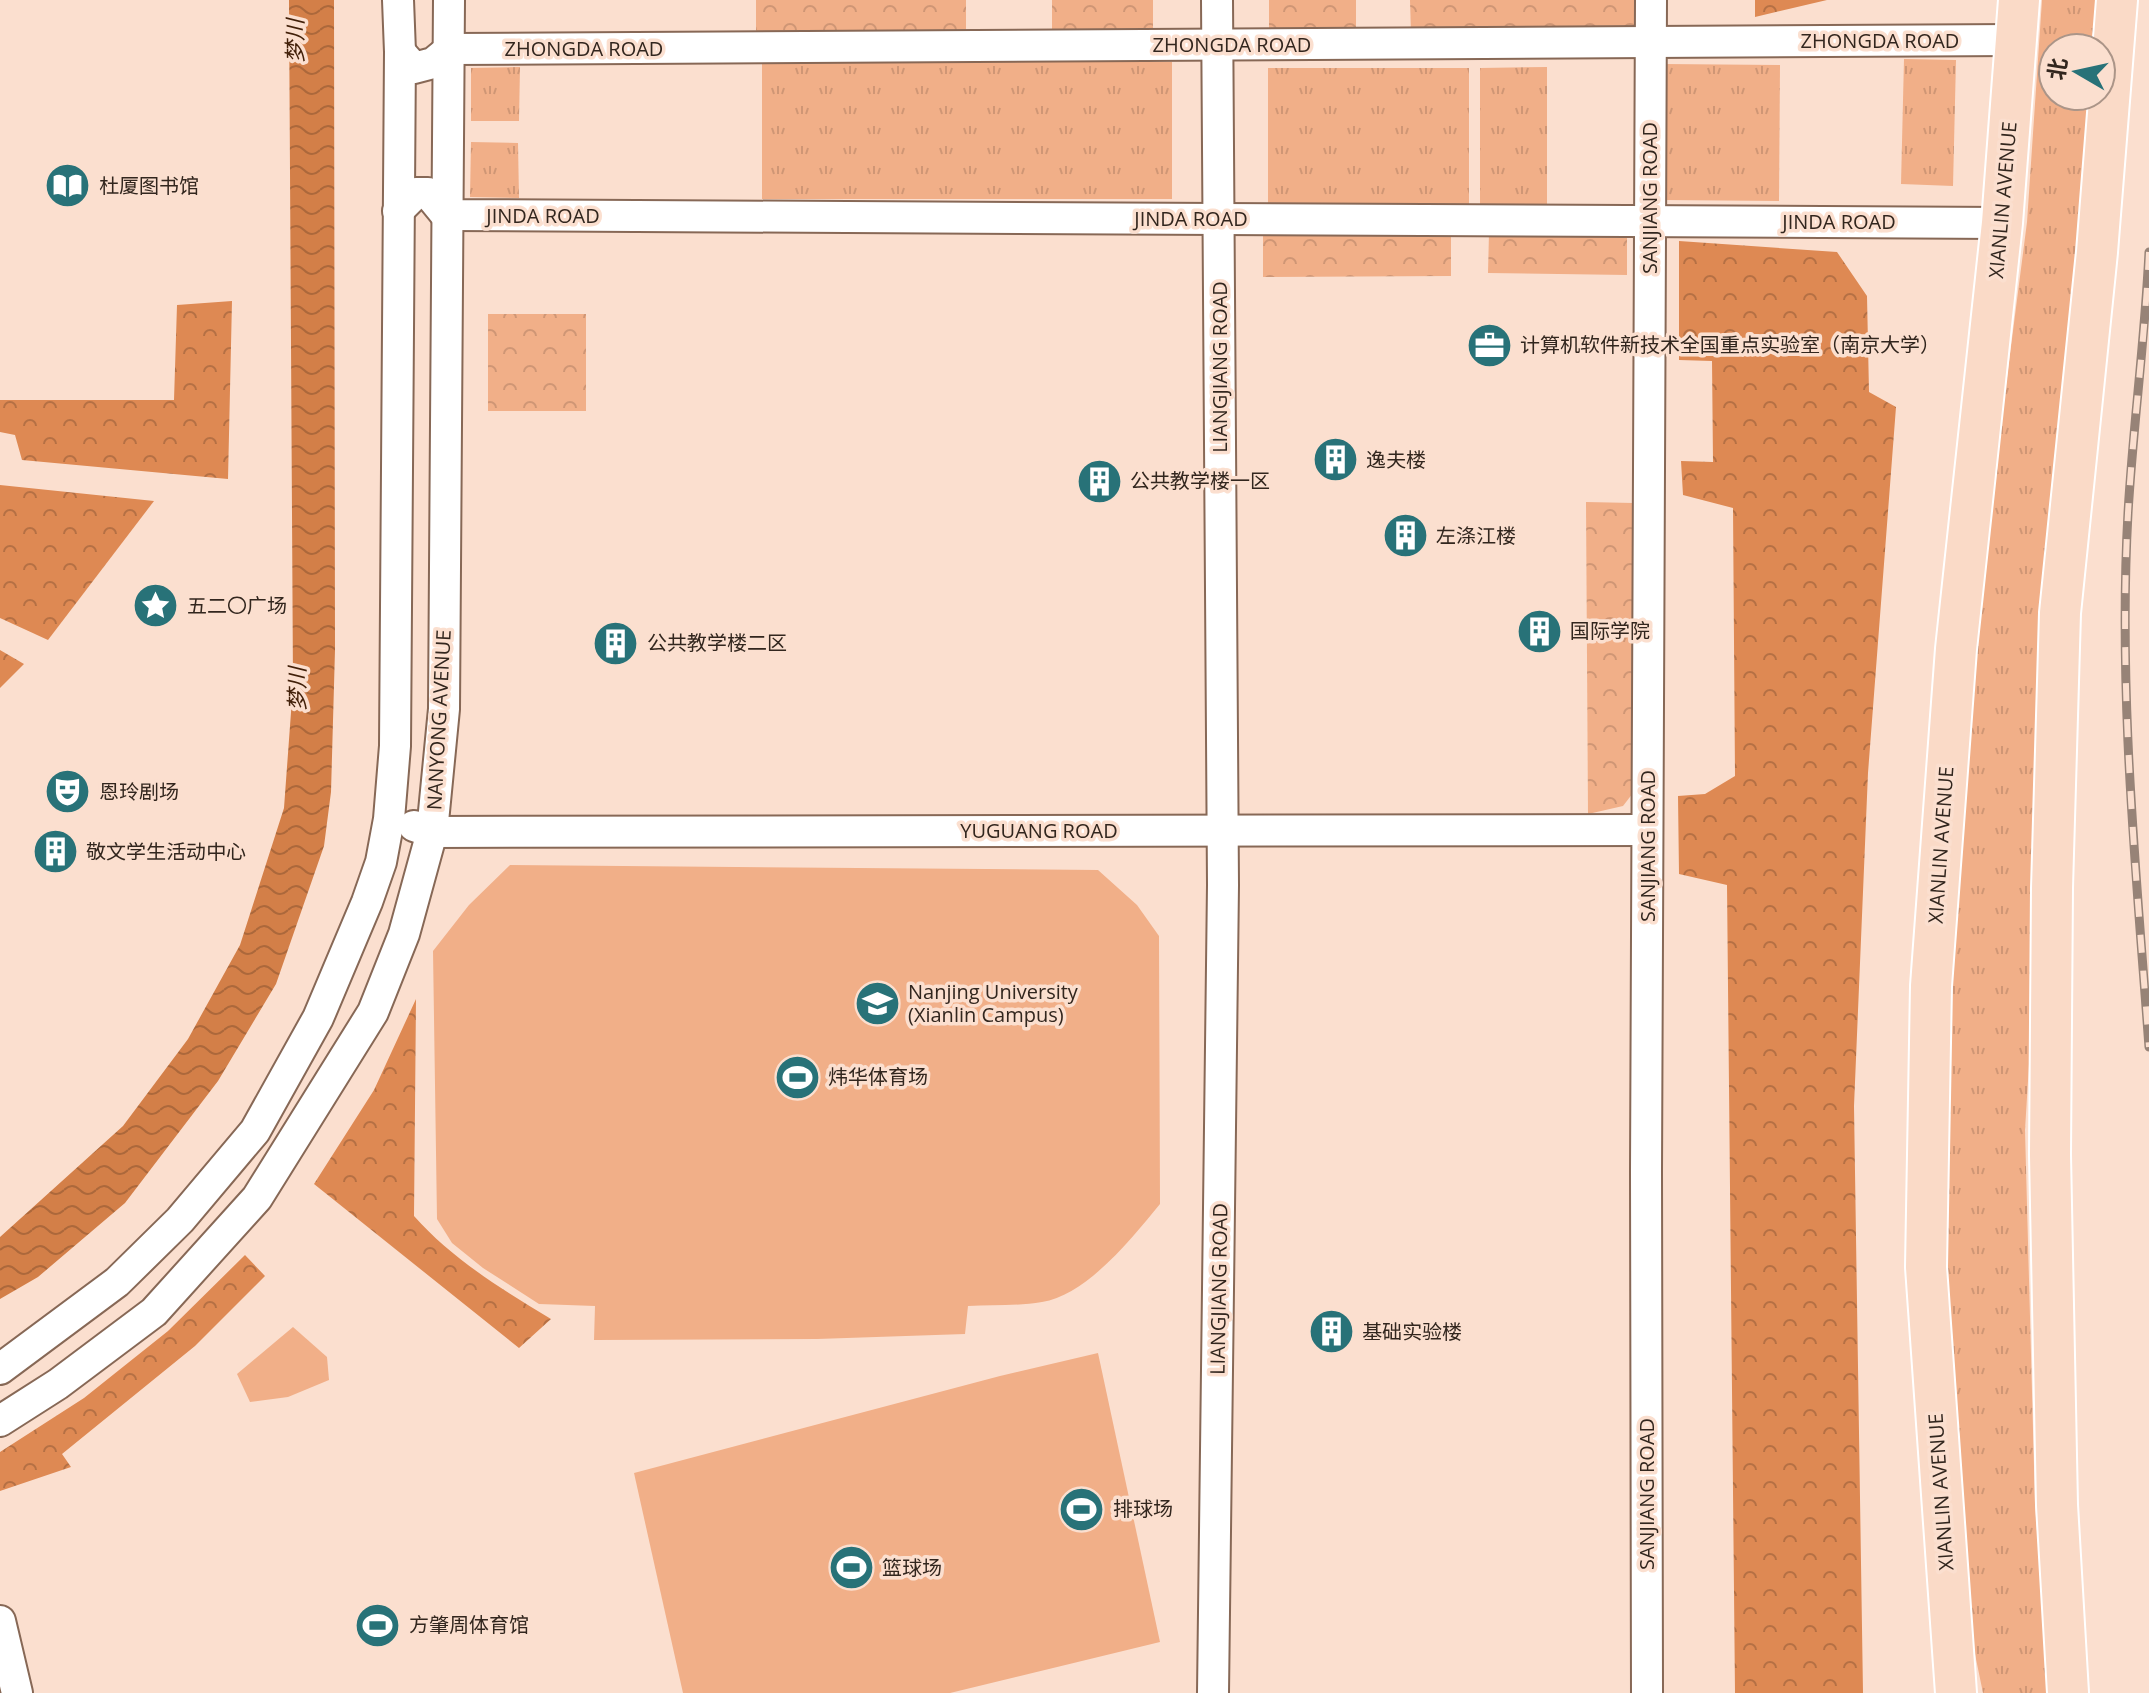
<svg xmlns="http://www.w3.org/2000/svg" width="2149" height="1693" viewBox="0 0 2149 1693" font-family="'Open Sans','Noto Sans SC',sans-serif">
<defs>
<pattern id="grass-tufts" width="24" height="20" patternUnits="userSpaceOnUse" patternTransform="scale(2)"><rect width="24" height="20" fill="#f1af88"/><path d="M3 7l-1-3M5 7V3M7 7l1-3M15 17l-1-3M17 17v-4M19 17l1-3" fill="none" stroke="#cf9675"/></pattern>
<pattern id="forest-crowns" width="20" height="18" patternUnits="userSpaceOnUse" patternTransform="scale(2)"><rect width="20" height="18" fill="#de8953"/><path d="M2 6a3 3 0 1 1 6 0M12 15a3 3 0 1 1 6 0" fill="none" stroke="#b57044"/></pattern>
<pattern id="park-crowns" width="20" height="18" patternUnits="userSpaceOnUse" patternTransform="scale(2)"><rect width="20" height="18" fill="#f1af88"/><path d="M2 6a3 3 0 1 1 6 0M12 15a3 3 0 1 1 6 0" fill="none" stroke="#cf9675"/></pattern>
<pattern id="water-waves" width="16" height="10" patternUnits="userSpaceOnUse" patternTransform="scale(2)"><rect width="16" height="10" fill="#d37f48"/><path d="M0 5q4-4 8 0t8 0" fill="none" stroke="#ac683b"/></pattern>
</defs>
<rect width="100%" height="100%" fill="#fbdfcf"/>
<!-- grass -->
<g fill="url(#grass-tufts)">
<path d="M2042 0H2102L2097 48H2053V96H2091L2042 619 2030 926 2032 1015 2025 1130 2035 1504 2049 1693H1983L1963 1596 1948 1342 1947 1127 1952 988 1983 564 2027 222Z"/>
<path d="M1904 59 1956 60 1953 186 1901 184Z"/>
<rect x="762" y="62" width="410" height="137"/>
<path d="M1664 64 1780 65 1779 201 1663 200Z"/>
<path d="M520 67 519 121H471V68Z"/>
<path d="M1547 67V204H1480V68Z"/>
<rect x="1268" y="68" width="201" height="136"/>
<path d="M471 142 518 143 519 198 470 197Z"/>
</g>
<!-- forest -->
<g fill="url(#forest-crowns)">
<path d="M1755 0H1827L1755 17Z"/>
<path d="M1679 241 1837 252 1867 296 1869 392 1896 407 1868 773 1854 1106 1863 1693H1735L1727 885 1679 874 1678 796 1705 794 1735 776 1733 508 1683 495 1681 461 1713 462 1712 361 1679 360Z"/>
<path d="M232 301 228 479 22 460 15 435 0 432V400H174L177 305Z"/>
<path d="M0 485 154 501 48 640 0 618Z"/>
<path d="M0 650 24 664 0 688Z"/>
<path d="M416 999 414 1216C452 1259 503 1290 551 1319L519 1348 314 1184 374 1090Z"/>
<path d="M245 1255 265 1276 195 1346 62 1454 71 1467 0 1491V1452L84 1398 168 1331Z"/>
</g>
<!-- park -->
<g fill="url(#park-crowns)">
<path d="M756 0H966V36L756 34Z"/>
<path d="M1052 0H1153V33L1052 34Z"/>
<path d="M1269 0H1356V35L1269 34Z"/>
<path d="M1410 0H1634V33L1411 34Z"/>
<path d="M1489 233 1627 235V275L1488 273Z"/>
<path d="M1451 234V276L1263 277V235Z"/>
<rect x="488" y="314" width="98" height="97"/>
<path d="M1586 502 1634 503 1633 793 1623 806 1588 814Z"/>
</g>
<!-- garden -->
<g fill="#f1af88">
<path d="M510 865 1098 870 1137 905 1159 936 1160 1204C1133 1237 1087 1295 1042 1302 1018 1306 992 1305 968 1306L965 1334 817 1339 594 1340 595 1306 539 1304 483 1268 452 1243 437 1219 433 951 469 905Z"/>
<path d="M293 1327 327 1357 329 1380 288 1397 250 1402 237 1374Z"/>
<path d="M1098 1353 1160 1642 950 1693H683L634 1473 1000 1376Z"/>
</g>
<!-- water -->
<path fill="url(#water-waves)" d="M289 0H334L335 650 331 792 324 846 276 984 218 1081 125 1203 38 1277 0 1299V1237L123 1126 188 1039 240 945 284 808 293 685Z"/>
<g fill="none" stroke-linecap="round" stroke-linejoin="round">
<defs>
<g id="minor">
<path d="M400 52 414 68 433 63 450 49 2015 40"/>
<path d="M398 211 416 193H428L446 215 2002 223"/>
<path d="M414 826 432 832 1647 830"/>
<path d="M0 1369 117 1282 180 1220 255 1131 318 1018 367 902 381 862 389 819 395 746 400 52 398 0"/>
<path d="M0 1421 58 1384 154 1312 257 1198 373 1012 404 934 432 832 444 709 449 0"/>
<path d="M0 1621 17 1693"/>
<path d="M1213 1693 1223 885 1217 0"/>
<path d="M1647 1693 1646 1172 1651 0"/>
</g>
<g id="major">
<path d="M1956 1693 1926 1267 1931 986 1956 649 2002 223 2019 0"/>
<path d="M2068 1693 2057 1505 2050 1155 2052 888 2060 613 2097 252 2117 0"/>
</g>
</defs>
<!-- minor casing -->
<use href="#minor" stroke="#876856" stroke-width="34"/>
<!-- major casing -->
<use href="#major" stroke="#fff" stroke-width="44"/>
<!-- minor -->
<use href="#minor" stroke="#fff" stroke-width="30"/>
<!-- major -->
<use href="#major" stroke="#fadac7" stroke-width="40"/>
<defs>
<path id="rail" d="M2149 252C2145 339 2133 426 2128 513 2118 690 2136 870 2149 1047"/>
</defs>
<!-- rail casing -->
<use href="#rail" stroke="#978377" stroke-width="9"/>
<!-- rail -->
<use href="#rail" stroke="#fbdfcf" stroke-width="6" stroke-dasharray="18" stroke-linecap="butt"/>
</g>
<!-- icons -->
<defs>
<symbol id="library-disc" viewBox="-11 -11 22 22"><circle r="9.5" fill="#287278" stroke="#fbdfcf"/><path d="M-6-4Q-3-5.5-.7-3.5V5Q-3 3-6 4ZM6-4Q3-5.5 .7-3.5V5Q3 3 6 4Z" fill="#fff"/></symbol>
<symbol id="office-disc" viewBox="-11 -11 22 22"><circle r="9.5" fill="#287278" stroke="#fbdfcf"/><path d="M-6-3h4V-5.5h4V-3h4V5H-6ZM-1-4.5V-3h2v-1.5ZM-6 0V1H6V0Z" fill="#fff"/></symbol>
<symbol id="building-disc" viewBox="-11 -11 22 22"><circle r="9.5" fill="#287278" stroke="#fbdfcf"/><path d="M-4-6H4V6H1V3H-1V6H-4ZM-2.5-4.3h1.7v1.8h-1.7ZM.8-4.3h1.7v1.8H.8ZM-2.5-1h1.7V.8h-1.7ZM.8-1h1.7V.8H.8Z" fill="#fff"/></symbol>
<symbol id="sight-disc" viewBox="-11 -11 22 22"><circle r="9.5" fill="#287278" stroke="#fbdfcf"/><path d="M0-6L1.8-2.2L6-1.7L2.9 1.2L3.7 5.4L0 3.3L-3.7 5.4L-2.9 1.2L-6-1.7L-1.8-2.2Z" fill="#fff"/></symbol>
<symbol id="theatre-disc" viewBox="-11 -11 22 22"><circle r="9.5" fill="#287278" stroke="#fbdfcf"/><path d="M-5-5.5Q0-4 5-5.5V0Q5 5 0 6Q-5 5-5 0ZM-3.3-2.5H-1v1.5H-3.3ZM1-2.5H3.3v1.5H1ZM-2.8 1Q0 5.5 2.8 1Z" fill="#fff"/></symbol>
<symbol id="university-disc" viewBox="-11 -11 22 22"><circle r="9.5" fill="#287278" stroke="#fbdfcf"/><path d="M0-5L7-2L0 1L-7-2ZM-4 1L0 2.5L4 1V4Q0 6-4 4Z" fill="#fff"/></symbol>
<symbol id="stadium-disc" viewBox="-11 -11 22 22"><circle r="9.5" fill="#287278" stroke="#fbdfcf"/><path d="M0-5a6.5 5 0 1 0 0 10a6.5 5 0 1 0 0-10ZM-3.5-1.8h7v3.6h-7Z" fill="#fff"/></symbol>
</defs>
<g fill-rule="evenodd">
<use href="#library-disc" x="42" y="160" width="51" height="51"/>
<use href="#office-disc" x="1464" y="320" width="51" height="51"/>
<use href="#building-disc" x="1310" y="434" width="51" height="51"/>
<use href="#building-disc" x="1074" y="456" width="51" height="51"/>
<use href="#building-disc" x="1380" y="510" width="51" height="51"/>
<use href="#sight-disc" x="130" y="580" width="51" height="51"/>
<use href="#building-disc" x="1514" y="606" width="51" height="51"/>
<use href="#building-disc" x="590" y="618" width="51" height="51"/>
<use href="#theatre-disc" x="42" y="766" width="51" height="51"/>
<use href="#building-disc" x="30" y="826" width="51" height="51"/>
<use href="#university-disc" x="852" y="978" width="51" height="51"/>
<use href="#stadium-disc" x="772" y="1052" width="51" height="51"/>
<use href="#building-disc" x="1306" y="1306" width="51" height="51"/>
<use href="#stadium-disc" x="1056" y="1484" width="51" height="51"/>
<use href="#stadium-disc" x="826" y="1542" width="51" height="51"/>
<use href="#stadium-disc" x="352" y="1600" width="51" height="51"/>
</g>
<g text-anchor="middle" stroke-width="7" stroke-linejoin="round" paint-order="stroke">
<!-- street labels -->
<g font-size="20" fill="#32261e" stroke="#fbdfcf">
<text x="1880" y="48">ZHONGDA ROAD</text>
<text x="1232" y="52">ZHONGDA ROAD</text>
<text x="584" y="56">ZHONGDA ROAD</text>
<text transform="translate(1650 198) rotate(-90)" y="7">SANJIANG ROAD</text>
<text transform="translate(2003 200) rotate(-85)" y="7">XIANLIN AVENUE</text>
<text x="543" y="223">JINDA ROAD</text>
<text x="1191" y="226">JINDA ROAD</text>
<text x="1839" y="229">JINDA ROAD</text>
<text transform="translate(1220 367) rotate(-90)" y="7">LIANGJIANG ROAD</text>
<text transform="translate(439 720) rotate(-87)" y="7">NANYONG AVENUE</text>
<text x="1039" y="838">YUGUANG ROAD</text>
<text transform="translate(1941 845) rotate(-86)" y="7">XIANLIN AVENUE</text>
<text transform="translate(1648 846) rotate(-90)" y="7">SANJIANG ROAD</text>
<text transform="translate(1219 1289) rotate(-89)" y="7">LIANGJIANG ROAD</text>
<text transform="translate(1941 1492) rotate(-94)" y="7">XIANLIN AVENUE</text>
<text transform="translate(1647 1494) rotate(-90)" y="7">SANJIANG ROAD</text>
</g>
<!-- poi labels -->
<g font-size="20" fill="#32261e" stroke="#fbdfcf" text-anchor="start">
<text x="99" y="193">杜厦图书馆</text>
<text x="1520" y="352">计算机软件新技术全国重点实验室（南京大学）</text>
<text x="1366" y="467">逸夫楼</text>
<text x="1130" y="488">公共教学楼一区</text>
<text x="1436" y="543">左涤江楼</text>
<text x="187" y="613">五二〇广场</text>
<text x="1570" y="638">国际学院</text>
<text x="647" y="650">公共教学楼二区</text>
<text x="99" y="799">恩玲剧场</text>
<text x="86" y="859">敬文学生活动中心</text>
<text x="908" y="999">Nanjing University<tspan x="908" dy="23">(Xianlin Campus)</tspan></text>
<text x="828" y="1084">炜华体育场</text>
<text x="1362" y="1339">基础实验楼</text>
<text x="1113" y="1516">排球场</text>
<text x="882" y="1575">篮球场</text>
<text x="409" y="1632">方肇周体育馆</text>
</g>
<!-- water labels -->
<g font-size="22" font-style="italic" fill="#422009" stroke="#fbdfcf">
<text transform="translate(295 41) rotate(-90)" y="8">梦川</text>
<text transform="translate(297 689) rotate(-90)" y="8">梦川</text>
</g>
</g>
<!-- north arrow -->
<g transform="translate(2077 72) rotate(279)"><circle r="38" fill="#fbdfcf" stroke="#ab9588" stroke-width="2"/>
<path d="M0-6L14 30L0 20L-14 30Z" fill="#287278"/>
<text y="-12" font-size="22" font-weight="bold" text-anchor="middle" fill="#32261e">北</text>
</g>
</svg>
